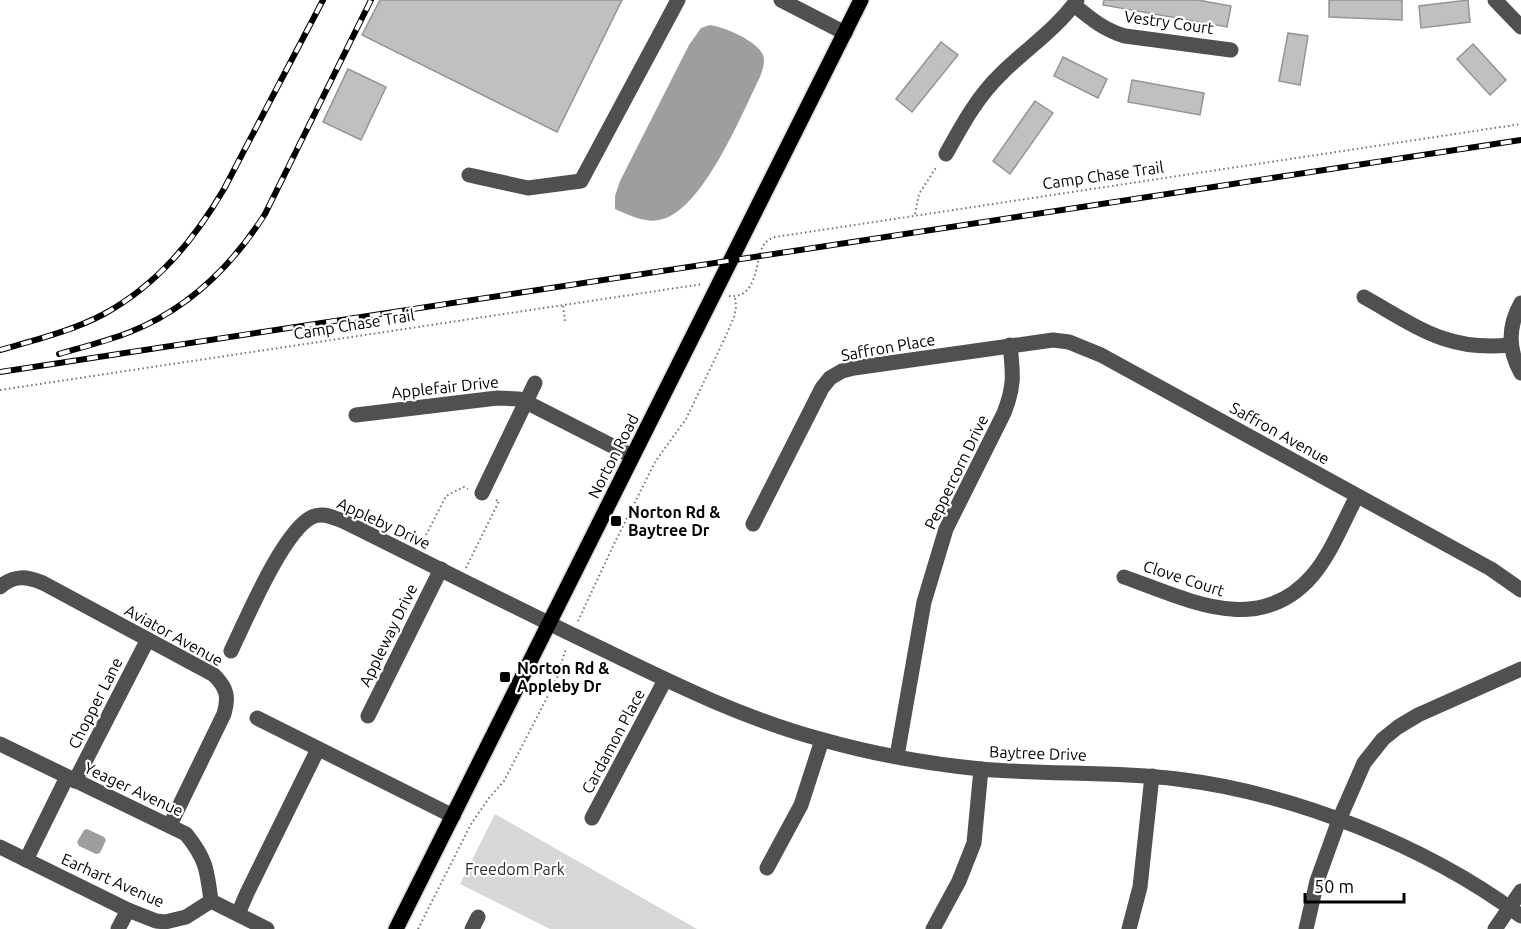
<svg xmlns="http://www.w3.org/2000/svg" width="1521" height="929" viewBox="0 0 1521 929" font-family="Ubuntu,sans-serif">
<rect width="100%" height="100%" fill="#fff"/>
<!-- green -->
<path fill="#d7d7d7" d="M495 814 697 929H550L460 884Z"/>
<!-- water -->
<g fill="#9e9e9e">
<path d="M710 25C724 27 755 40 762 53 766 60 763 69 760 77 742 113 702 213 659 220 644 223 629 215 615 209V196L620 181 689 45 701 28Z"/>
<path d="M87 829 104 837 106 840 100 853 96 854 79 846 77 842 84 830Z"/>
</g>
<!-- building -->
<g fill="#c0c0c0" stroke="#949494" stroke-width="1.5">
<path d="M380 0H622L557 132 362 35Z"/>
<path d="M1104 0H1198L1231 6 1227 27 1103 5Z"/>
<path d="M1329 0H1402V20L1329 17Z"/>
<path d="M1468 0 1470 22 1421 28 1419 6Z"/>
<path d="M1288 33 1308 36 1300 85 1279 81Z"/>
<path d="M941 42 958 55 912 112 896 99Z"/>
<path d="M1473 44 1506 80 1490 95 1457 59Z"/>
<path d="M1063 57 1107 79 1098 98 1054 76Z"/>
<path d="M348 69 386 87 361 140 323 122Z"/>
<path d="M1132 80 1204 93 1200 115 1128 102Z"/>
<path d="M1035 101 1053 113 1010 174 993 161Z"/>
</g>
<g fill="none" stroke-linecap="round" stroke-linejoin="round">
<defs>
<path id="major" d="M396 929 861 0"/>
</defs>
<!-- major casing -->
<use href="#major" stroke="#dbdbdb" stroke-width="18"/>
<!-- path -->
<g stroke="#727272" stroke-width="2" stroke-dasharray="1.5 3" stroke-linecap="butt">
<path d="M915 214 919 194 937 166"/>
<path d="M729 296C758 299 755 261 763 246 766 241 770 239 775 237L1521 124"/>
<path d="M563 306 565 321"/>
<path d="M0 390 703 284"/>
<path d="M424 539 446 496 464 487 468 489"/>
<path d="M466 568 499 501 495 500"/>
<path d="M578 621 614 544 655 462 686 419 724 340 734 317 736 307 735 297"/>
<path d="M418 929 471 824 489 798 504 781 557 678 566 648"/>
</g>
<!-- minor -->
<g stroke="#505050" stroke-width="15">
<path d="M781 0 845 33"/>
<path d="M1495 0 1521 27"/>
<path d="M1074 5C1090 18 1104 30 1125 36L1231 50"/>
<path d="M946 154C962 125 977 97 1001 74 1026 49 1057 29 1077 0"/>
<path d="M469 175 528 188 581 181 678 0"/>
<path d="M1364 297C1416 326 1447 352 1510 345"/>
<path d="M1521 303C1508 326 1508 350 1521 373"/>
<path d="M356 415 497 398 519 399 526 402 632 456"/>
<path d="M482 493 535 383"/>
<path d="M753 524 822 388 830 378 842 371 854 368 1053 340 1069 342 1101 355 1491 569 1521 590"/>
<path d="M1124 577C1187 599 1258 638 1312 576 1331 554 1343 522 1357 496"/>
<path d="M0 587C14 575 26 576 43 583L214 675C227 688 229 697 224 714L170 825"/>
<path d="M231 651C246 620 283 531 312 517 322 512 332 517 343 521 428 563 512 606 598 647 670 682 742 718 820 739 869 753 930 764 981 769 1047 775 1112 771 1177 779 1294 793 1427 846 1521 916"/>
<path d="M368 716 441 569"/>
<path d="M257 718 453 816"/>
<path d="M0 744 186 834C206 859 207 869 211 901"/>
<path d="M897 756 924 602 946 529 1004 413C1015 385 1013 374 1010 345"/>
<path d="M75 781 147 641"/>
<path d="M592 818 665 680"/>
<path d="M0 847 128 910 156 921 165 922 186 917 211 901"/>
<path d="M26 860 67 777"/>
<path d="M767 868 801 805 822 740"/>
<path d="M211 901 267 929"/>
<path d="M238 914 247 893 318 749"/>
<path d="M118 929 128 910"/>
<path d="M472 929 478 917"/>
<path d="M933 929 959 881 974 843 981 769"/>
<path d="M1129 929 1140 887 1152 776"/>
<path d="M1306 929 1317 881 1339 820 1364 763 1383 739 1398 727 1418 715 1521 669"/>
<path d="M1495 929 1521 891"/>
</g>
<!-- major -->
<use href="#major" stroke="#000" stroke-width="15"/>
<defs>
<g id="rail">
<path d="M0 350C35 340 72 331 104 314 157 285 194 240 224 189L323 0"/>
<path d="M59 354C83 347 107 341 130 332 188 309 232 266 265 214L371 0"/>
<path d="M0 372 1521 140"/>
</g>
</defs>
<!-- rail casing -->
<use href="#rail" stroke="#000" stroke-width="6"/>
<!-- rail -->
<use href="#rail" stroke="#fff" stroke-width="4" stroke-dasharray="11" stroke-linecap="butt"/>
</g>
<!-- markers -->
<g fill="#000" stroke="#fff" stroke-width="2">
<rect x="610" y="515" width="12" height="12" rx="3"/>
<rect x="499" y="671" width="12" height="12" rx="3"/>
</g>
<g text-anchor="middle" stroke-width="4.5" stroke-linejoin="round" paint-order="stroke">
<!-- street labels -->
<g font-size="16" fill="#000" stroke="#fff">
<text transform="translate(1169 22) rotate(8)" y="6">Vestry Court</text>
<text transform="translate(1103 175) rotate(-8)" y="6">Camp Chase Trail</text>
<text transform="translate(354 324) rotate(-9)" y="6">Camp Chase Trail</text>
<text transform="translate(888 347) rotate(-10)" y="6">Saffron Place</text>
<text transform="translate(445 387) rotate(-6)" y="6">Applefair Drive</text>
<text transform="translate(1280 433) rotate(29)" y="6">Saffron Avenue</text>
<text transform="translate(613 456) rotate(-63)" y="6">Norton Road</text>
<text transform="translate(956 472) rotate(-64)" y="6">Peppercorn Drive</text>
<text transform="translate(384 523) rotate(25)" y="6">Appleby Drive</text>
<text transform="translate(1184 578) rotate(18)" y="6">Clove Court</text>
<text transform="translate(174 635) rotate(29)" y="6">Aviator Avenue</text>
<text transform="translate(388 635) rotate(-64)" y="6">Appleway Drive</text>
<text transform="translate(95 703) rotate(-63)" y="6">Chopper Lane</text>
<text transform="translate(613 741) rotate(-62)" y="6">Cardamon Place</text>
<text transform="translate(1038 753) rotate(2)" y="6">Baytree Drive</text>
<text transform="translate(134 789) rotate(25)" y="6">Yeager Avenue</text>
<text transform="translate(113 880) rotate(24)" y="6">Earhart Avenue</text>
</g>
<!-- poi labels -->
<g font-size="16" font-weight="bold" fill="#000" stroke="#fff" text-anchor="start">
<text x="628" y="518">Norton Rd &amp;<tspan x="628" dy="18">Baytree Dr</tspan></text>
<text x="517" y="674">Norton Rd &amp;<tspan x="517" dy="18">Appleby Dr</tspan></text>
</g>
<!-- park labels -->
<g font-size="16" fill="#2e2e2e" stroke="#fff">
<text x="515" y="875">Freedom Park</text>
</g>
</g>
<!-- scale -->
<path d="M1305 893v9h99v-9" fill="none" stroke="#000000" stroke-width="3"/>
<text x="1314" y="893" font-size="18" fill="#000000" stroke="#ffffff" stroke-width="4.5" paint-order="stroke">50 m</text>
</svg>
